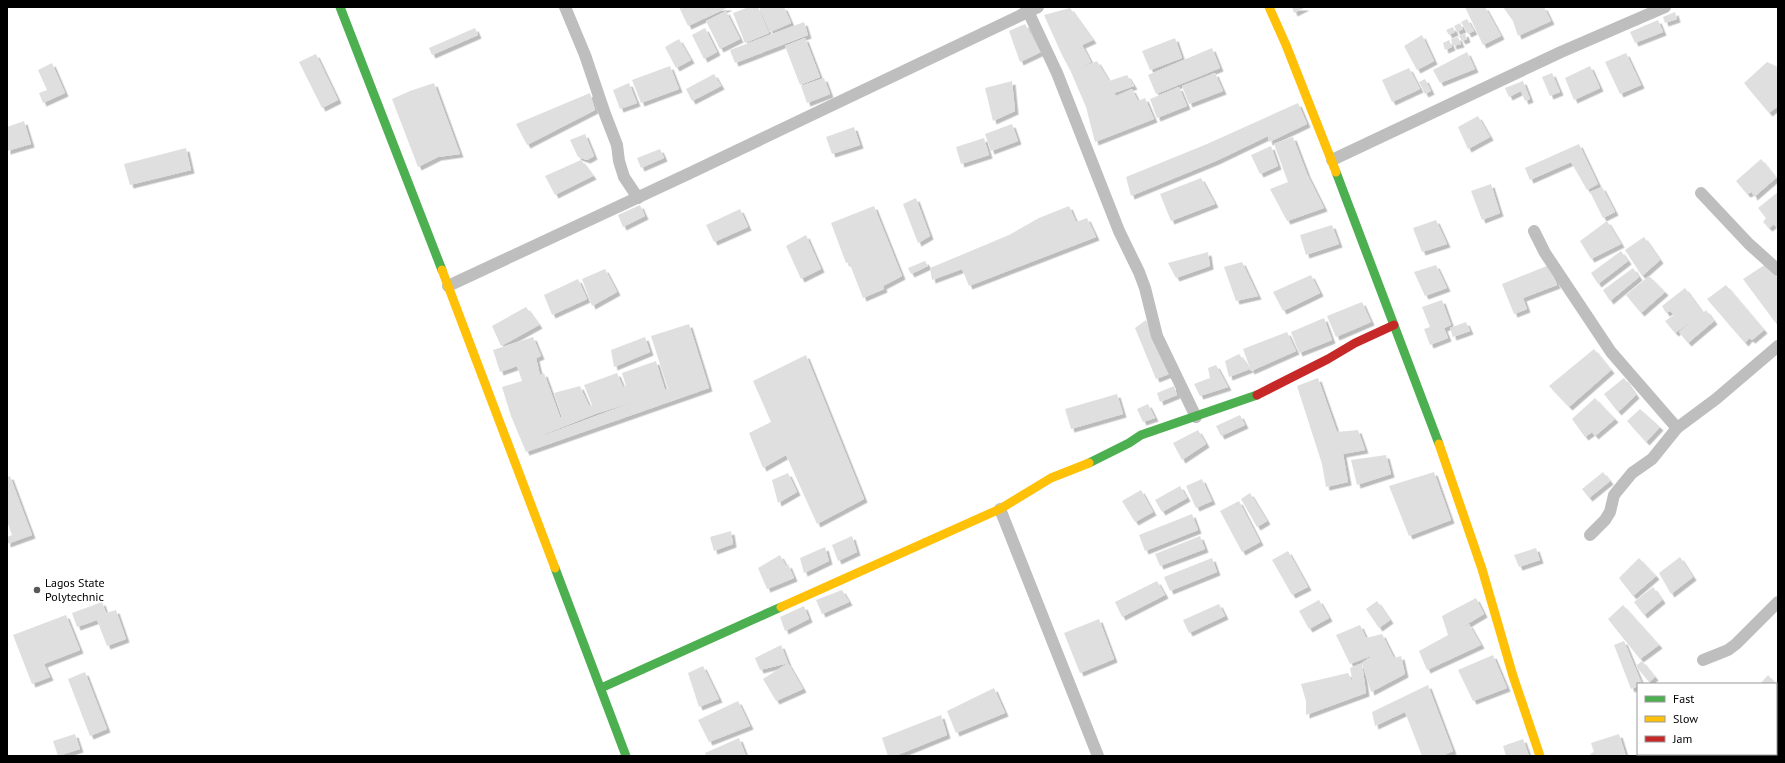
<svg xmlns="http://www.w3.org/2000/svg" width="1785" height="763" viewBox="0 0 1785 763" font-family="'PT Sans',sans-serif">
<defs>
<filter id="shadow"><feDropShadow dx="3.5" dy="3.5" stdDeviation="0" flood-color="#0004"/></filter>
</defs>
<rect width="100%" height="100%" fill="#fff"/>
<!-- building -->
<g fill="#dfdfdf" fill-rule="evenodd" filter="url(#shadow)">
<path d="M679 7H729L688 26Z"/>
<path d="M749 7H758L769 33 745 43 733 13Z"/>
<path d="M759 7H784L791 23 770 32Z"/>
<path d="M1292 7H1306L1294 13Z"/>
<path d="M1465 7H1485L1501 36 1483 45Z"/>
<path d="M1503 7H1544L1551 21 1518 36 1513 21Z"/>
<path d="M1070 8 1093 40 1082 45 1091 62 1079 69 1097 61 1109 81 1127 75 1134 86 1114 93 1116 96 1132 89 1138 101 1145 98 1154 119 1095 142 1086 107 1071 72 1062 55 1044 15Z"/>
<path d="M726 11 740 39 720 49 706 21Z"/>
<path d="M1675 12 1677 19 1665 23 1663 17Z"/>
<path d="M1467 19 1474 31 1468 34 1461 22Z"/>
<path d="M1658 20 1663 32 1635 43 1630 32Z"/>
<path d="M804 22 808 35 735 63 730 50Z"/>
<path d="M1460 23 1463 29 1457 32 1454 26Z"/>
<path d="M1025 24 1041 52 1020 62 1009 31Z"/>
<path d="M1453 27 1455 32 1449 35 1446 30Z"/>
<path d="M475 28 478 35 432 55 429 48Z"/>
<path d="M705 28 717 52 704 59 692 35Z"/>
<path d="M1465 33 1467 39 1462 41 1459 36Z"/>
<path d="M1422 35 1434 61 1417 70 1404 46Z"/>
<path d="M1458 37 1461 44 1453 46 1451 39Z"/>
<path d="M805 38 820 77 800 85 785 46Z"/>
<path d="M1175 38 1182 58 1150 70 1142 51Z"/>
<path d="M679 39 691 60 676 68 665 47Z"/>
<path d="M1449 40 1452 47 1445 50 1443 43Z"/>
<path d="M1212 48 1220 68 1156 94 1148 75Z"/>
<path d="M1467 52 1475 69 1440 83 1433 70Z"/>
<path d="M1626 53 1641 85 1620 94 1605 62Z"/>
<path d="M316 54 338 100 322 108 299 62Z"/>
<path d="M1767 62 1778 67V106L1769 113 1744 83Z"/>
<path d="M52 63 65 93 43 103 39 93 47 90 38 70Z"/>
<path d="M670 66 679 89 641 103 632 80Z"/>
<path d="M1590 66 1600 88 1574 100 1565 78Z"/>
<path d="M1409 68 1420 89 1392 102 1382 80Z"/>
<path d="M1215 73 1223 91 1189 104 1182 86Z"/>
<path d="M1552 73 1560 92 1550 96 1542 77Z"/>
<path d="M714 74 721 86 692 101 686 89Z"/>
<path d="M824 78 830 94 807 103 801 86Z"/>
<path d="M1425 79 1431 91 1425 94 1419 82Z"/>
<path d="M1012 81 1015 111 993 121 985 88Z"/>
<path d="M1523 81 1530 99 1525 101 1521 91 1509 97 1505 88Z"/>
<path d="M434 83 460 154 438 157 418 167 392 99 410 91Z"/>
<path d="M629 83 637 103 620 109 613 90Z"/>
<path d="M1179 87 1187 106 1157 118 1150 99Z"/>
<path d="M590 93 595 110 527 145 516 124Z"/>
<path d="M1298 103 1307 124 1269 142 1268 136 1216 161 1131 196 1126 177 1207 144Z"/>
<path d="M1478 116 1490 137 1468 149 1458 127Z"/>
<path d="M24 121 31 144 7 151V127Z"/>
<path d="M1012 124 1018 141 991 151 985 134Z"/>
<path d="M854 127 860 145 832 154 826 137Z"/>
<path d="M585 134 594 156 587 160 578 157 570 140Z"/>
<path d="M1293 137 1307 174 1324 208 1287 221 1270 189 1288 182 1274 144Z"/>
<path d="M984 138 989 155 961 164 956 147Z"/>
<path d="M1579 144 1598 184 1587 190 1571 162 1530 180 1525 168Z"/>
<path d="M1271 146 1278 166 1260 174 1251 155Z"/>
<path d="M186 148 191 170 130 185 124 164Z"/>
<path d="M660 149 664 158 641 168 637 158Z"/>
<path d="M1761 159 1776 178 1754 197 1752 192 1747 194 1736 181Z"/>
<path d="M581 160 593 176 555 195 545 176Z"/>
<path d="M1201 178 1215 204 1171 221 1160 194Z"/>
<path d="M1491 184 1500 213 1482 220 1471 191Z"/>
<path d="M1602 187 1615 212 1603 218 1590 192Z"/>
<path d="M1778 192V230L1774 224 1769 228 1763 222 1766 218 1758 208Z"/>
<path d="M916 198 930 236 918 243 903 204Z"/>
<path d="M640 205 645 216 623 227 618 215Z"/>
<path d="M874 206 902 276 883 286 884 289 863 298 849 262 846 263 831 223Z"/>
<path d="M1069 206 1076 222 1087 218 1096 237 969 286 962 269 932 280 930 268 1009 235 1039 218Z"/>
<path d="M740 209 748 227 714 242 706 225Z"/>
<path d="M1436 220 1447 244 1422 252 1413 228Z"/>
<path d="M1607 221 1621 244 1591 259 1580 241Z"/>
<path d="M1332 225 1339 244 1306 255 1300 235Z"/>
<path d="M806 235 821 269 801 279 786 246Z"/>
<path d="M1644 237 1660 260 1642 276 1625 250Z"/>
<path d="M1621 251 1628 261 1598 284 1591 273Z"/>
<path d="M1208 252 1210 266 1176 278 1168 263Z"/>
<path d="M925 261 928 266 911 274 908 268Z"/>
<path d="M1242 262 1258 296 1236 301 1224 267Z"/>
<path d="M1766 264 1778 281V320L1775 322 1743 279Z"/>
<path d="M1436 265 1447 288 1425 296 1414 272Z"/>
<path d="M1549 265 1557 285 1523 298 1527 309 1514 314 1502 284Z"/>
<path d="M1633 268 1639 277 1610 301 1603 290Z"/>
<path d="M605 269 617 292 592 306 582 279Z"/>
<path d="M1311 275 1320 293 1283 311 1273 292Z"/>
<path d="M1649 276 1665 292 1641 313 1626 295Z"/>
<path d="M578 279 587 299 552 315 544 295Z"/>
<path d="M1726 285 1764 330 1752 340 1749 338 1745 343 1707 299Z"/>
<path d="M1685 288 1703 313 1706 310 1714 321 1688 343 1679 332 1696 318 1675 333 1665 321 1674 315 1670 311 1666 313 1662 306Z"/>
<path d="M1442 300 1451 325 1444 328 1448 338 1430 345 1424 329 1430 327 1422 307Z"/>
<path d="M1362 302 1371 322 1336 337 1327 316Z"/>
<path d="M526 307 539 325 501 346 492 326Z"/>
<path d="M1324 318 1332 340 1299 353 1291 332Z"/>
<path d="M1146 320 1169 374 1156 379 1135 328Z"/>
<path d="M1466 322 1470 331 1453 337 1450 328Z"/>
<path d="M689 324 709 388 526 452 511 416 502 387 522 381 517 366 500 372 493 350 533 337 541 356 536 358 540 375 544 373 560 417H562L554 393 580 386 589 406 592 405 584 385 617 373 623 387 607 393 626 386 622 373 656 361 665 390 668 389 651 336ZM639 400 545 435V434L595 414Z"/>
<path d="M1287 332 1296 351 1251 371 1243 349Z"/>
<path d="M645 337 650 352 614 367 611 350Z"/>
<path d="M1594 349 1611 370 1569 407 1549 386Z"/>
<path d="M1239 354 1250 369 1229 377 1225 361Z"/>
<path d="M806 355 864 499 817 524 786 455 763 468 749 433 771 422 753 381Z"/>
<path d="M1216 365 1228 387 1200 396 1194 384 1210 378 1208 368Z"/>
<path d="M1318 378 1337 432 1358 430 1365 450 1343 454 1348 482 1326 487 1322 464 1297 386Z"/>
<path d="M1624 378 1636 395 1618 412 1604 394Z"/>
<path d="M1174 386 1177 395 1160 402 1157 393Z"/>
<path d="M1117 394 1123 414 1071 429 1065 409Z"/>
<path d="M1595 398 1615 419 1595 436 1592 432 1585 437 1572 419Z"/>
<path d="M1148 404 1155 418 1143 422 1137 409Z"/>
<path d="M1640 409 1660 427 1646 442 1627 421Z"/>
<path d="M1240 415 1245 425 1221 436 1216 426Z"/>
<path d="M1198 430 1206 444 1182 460 1173 443Z"/>
<path d="M1386 455 1391 474 1357 485 1351 460Z"/>
<path d="M1434 472 1451 520 1409 536 1389 486Z"/>
<path d="M1603 472 1610 481 1589 498 1582 489Z"/>
<path d="M788 473 797 492 778 503 772 480Z"/>
<path d="M10 476 32 535 7 544V537L12 535 7 521V477Z"/>
<path d="M1202 479 1212 501 1196 508 1186 486Z"/>
<path d="M1180 486 1187 498 1162 512 1155 500Z"/>
<path d="M1141 490 1153 512 1135 522 1122 501Z"/>
<path d="M1250 493 1267 521 1257 527 1241 499Z"/>
<path d="M1239 501 1260 542 1242 552 1220 511Z"/>
<path d="M1192 514 1198 530 1145 551 1139 535Z"/>
<path d="M731 531 733 544 714 551 710 537Z"/>
<path d="M852 536 857 552 838 561 832 545Z"/>
<path d="M1200 536 1205 549 1160 566 1155 554Z"/>
<path d="M825 547 829 561 804 573 800 558Z"/>
<path d="M1536 548 1540 560 1519 567 1514 555Z"/>
<path d="M1288 551 1308 587 1292 595 1272 560Z"/>
<path d="M780 555 786 566 788 564 794 578 767 589 758 568Z"/>
<path d="M1680 557 1693 577 1671 594 1659 573Z"/>
<path d="M1212 558 1217 572 1170 591 1164 577Z"/>
<path d="M1639 558 1656 576 1633 596 1619 578Z"/>
<path d="M1157 581 1165 595 1122 617 1115 602Z"/>
<path d="M1653 587 1662 600 1644 615 1634 602Z"/>
<path d="M842 590 849 602 822 614 816 600Z"/>
<path d="M1476 598 1484 614 1454 632 1469 624 1481 645 1427 670 1419 651 1448 635 1442 616Z"/>
<path d="M1319 600 1329 618 1309 629 1299 611Z"/>
<path d="M1377 601 1390 620 1379 628 1366 609Z"/>
<path d="M102 602 106 613 116 610 126 639 107 646 97 620 77 627 72 613Z"/>
<path d="M1219 604 1225 616 1189 633 1183 620Z"/>
<path d="M1623 605 1659 645 1640 659 1608 619Z"/>
<path d="M804 606 809 619 785 631 780 617Z"/>
<path d="M66 615 80 650 44 664 50 677 32 684 13 635Z"/>
<path d="M1099 619 1114 659 1080 673 1064 633Z"/>
<path d="M1360 625 1366 638 1382 634 1394 658 1401 656 1405 674 1371 692 1362 663 1366 693 1306 715V701L1301 684 1348 673 1353 683 1350 668 1362 663 1373 655 1350 664 1336 635Z"/>
<path d="M1624 641 1642 684H1638V686L1631 689 1614 645Z"/>
<path d="M781 645 788 663 760 670 755 658Z"/>
<path d="M1493 655 1507 688 1473 701 1458 670Z"/>
<path d="M1642 661 1655 677 1649 682 1636 666Z"/>
<path d="M788 663 803 689 776 701 763 679Z"/>
<path d="M703 666 719 699 699 707 688 673Z"/>
<path d="M85 672 107 729 90 736 68 679Z"/>
<path d="M1768 675 1778 686V705L1776 707V684H1760Z"/>
<path d="M1428 685 1453 751 1442 756H1422L1405 712 1375 726 1372 712Z"/>
<path d="M994 688 1005 713 956 733 947 711Z"/>
<path d="M738 701 750 726 709 742 698 720Z"/>
<path d="M941 715 947 735 895 756H888L882 738Z"/>
<path d="M75 734 80 749 58 756 53 741Z"/>
<path d="M1619 734 1626 756H1591L1590 754 1594 752 1591 743Z"/>
<path d="M739 738 746 756H706L705 753Z"/>
<path d="M1523 739 1529 756H1506L1503 746Z"/>
<path d="M1776 744 1778 747V753L1774 756H1753L1752 754H1776Z"/>
</g>
<g fill="none" stroke-linecap="round" stroke-linejoin="round">
<!-- street -->
<g stroke="#bebebe" stroke-width="12">
<path d="M565 7 585 55 605 114 617 145 619 161 624 177 638 198"/>
<path d="M1026 7 1057 73 1119 231 1139 272 1145 288 1157 336 1196 417"/>
<path d="M1332 160 1561 52 1665 7"/>
<path d="M1701 193 1749 244 1778 270"/>
<path d="M1534 231 1545 253 1611 352 1677 428"/>
<path d="M448 286 688 174 1038 7"/>
<path d="M1000 509 1098 756"/>
<path d="M1590 535 1605 520 1610 512 1614 495 1632 473 1652 459 1677 428 1716 399 1778 346"/>
<path d="M1703 660 1728 650 1736 644 1778 602"/>
</g>
<!-- fast -->
<g stroke="#4caf50" stroke-width="9">
<path d="M340 7 442 270"/>
<path d="M1336 172 1439 444"/>
<path d="M1089 463 1129 443 1141 435 1257 395"/>
<path d="M555 568 626 756"/>
<path d="M601 688 781 607"/>
</g>
<!-- slow -->
<g stroke="#ffc107" stroke-width="9">
<path d="M1269 7 1286 45 1336 172"/>
<path d="M442 270 555 568"/>
<path d="M1439 444 1482 569 1513 676 1540 756"/>
<path d="M781 607 1000 509 1051 478 1089 463"/>
</g>
<!-- jam -->
<path stroke="#c62828" stroke-width="9" d="M1257 395 1328 359 1355 343 1394 325"/>
</g>
<!-- markers -->
<circle fill="#595959" stroke="#fff" stroke-width="1.5" cx="37" cy="590" r="4"/>
<g text-anchor="middle" stroke-width="3" stroke-linejoin="round" paint-order="stroke">
<!-- poi labels -->
<g font-size="12" fill="#000" stroke="#fff" text-anchor="start">
<text x="45" y="587">Lagos State<tspan x="45" dy="14">Polytechnic</tspan></text>
</g>
</g>
<!-- border -->
<rect width="1785" height="763" fill="none" stroke="#000000" stroke-width="16"/>
<!-- legend -->
<rect x="1637" y="683" width="140" height="72" fill="#ffffff" stroke="#999999"/>
<rect x="1645" y="696" width="20" height="6" fill="#4caf50" stroke="#999999"/>
<text x="1673" y="703" font-size="12" fill="#000000">Fast</text>
<rect x="1645" y="716" width="20" height="6" fill="#ffc107" stroke="#999999"/>
<text x="1673" y="723" font-size="12" fill="#000000">Slow</text>
<rect x="1645" y="736" width="20" height="6" fill="#c62828" stroke="#999999"/>
<text x="1673" y="743" font-size="12" fill="#000000">Jam</text>
</svg>
